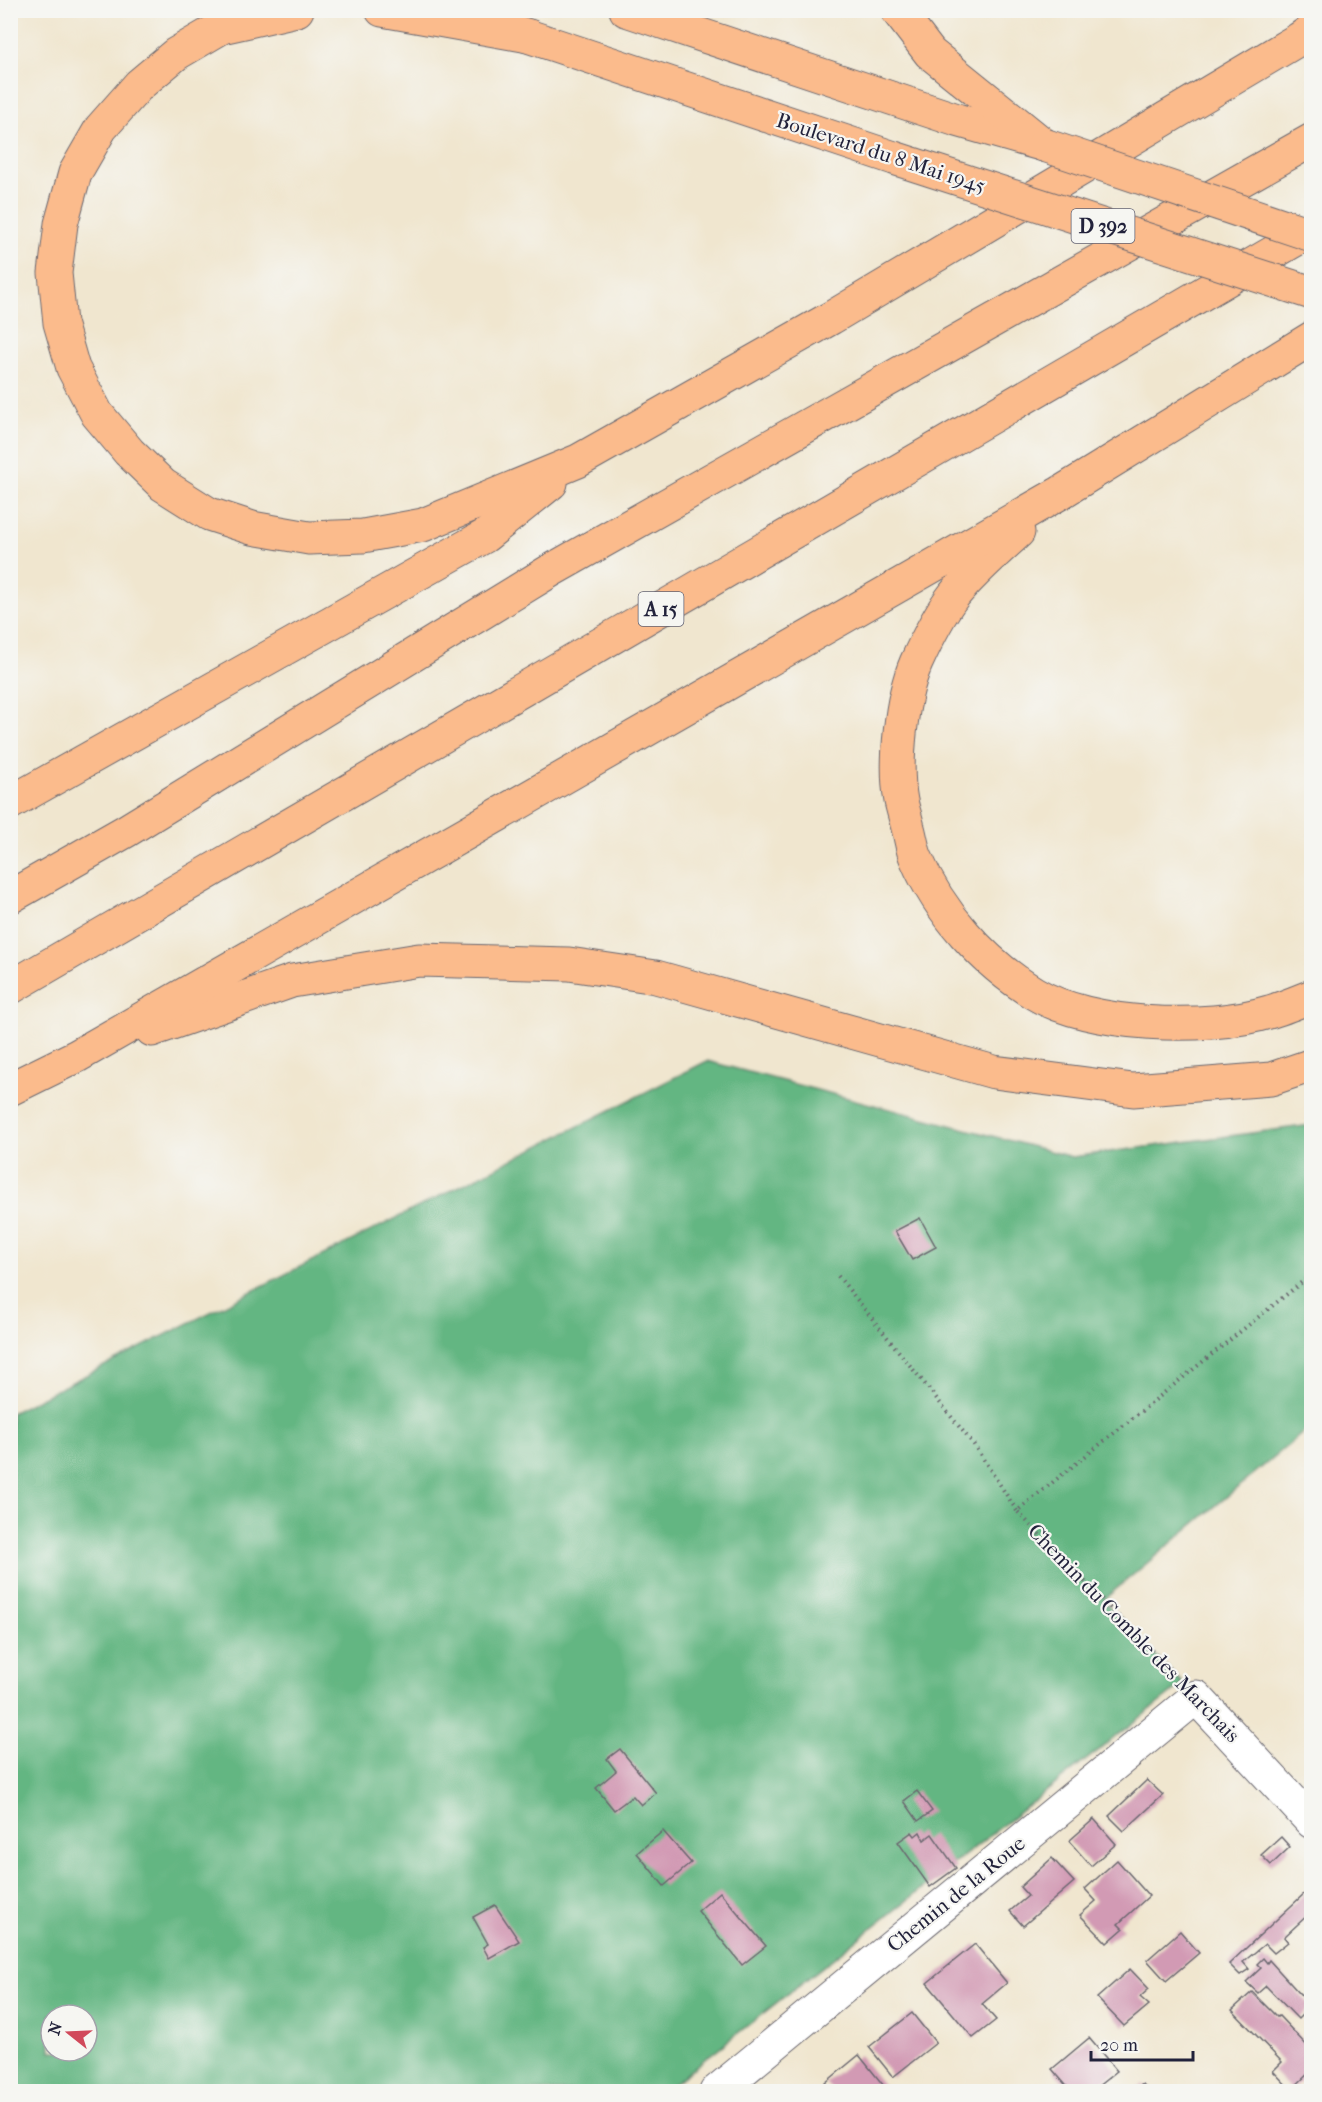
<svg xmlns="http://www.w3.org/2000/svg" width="1322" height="2102" viewBox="0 0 1322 2102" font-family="'IM FELL French Canon',serif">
<rect width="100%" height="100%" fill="#f6f6f2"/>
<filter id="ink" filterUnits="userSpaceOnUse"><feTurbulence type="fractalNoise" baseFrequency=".0167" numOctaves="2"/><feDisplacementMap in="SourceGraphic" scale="12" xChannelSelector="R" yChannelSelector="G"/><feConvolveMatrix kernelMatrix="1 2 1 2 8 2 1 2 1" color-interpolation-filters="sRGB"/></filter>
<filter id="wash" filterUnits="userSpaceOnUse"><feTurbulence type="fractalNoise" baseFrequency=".008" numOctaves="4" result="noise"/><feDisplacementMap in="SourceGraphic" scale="24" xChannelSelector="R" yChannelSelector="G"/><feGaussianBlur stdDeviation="1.35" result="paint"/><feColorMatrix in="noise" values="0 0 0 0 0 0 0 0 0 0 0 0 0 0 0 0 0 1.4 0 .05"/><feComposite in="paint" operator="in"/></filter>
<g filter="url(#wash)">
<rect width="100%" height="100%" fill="#f0e6cf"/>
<!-- forest -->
<path fill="#64b682" stroke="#436c5e" stroke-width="1.5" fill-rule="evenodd" d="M707 1061 1072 1157 1311 1125V1426L1103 1600 1183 1684 664 2091 11 2092V1413ZM51 2015H87V2051H51Z"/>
<g id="blocks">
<!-- building -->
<g fill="#d29ab4">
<path d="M920 1218 936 1247 912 1260 895 1231Z"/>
<path d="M620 1749 656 1793 641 1805 633 1796 614 1810 596 1788 616 1771 607 1759Z"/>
<path d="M1147 1780 1163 1795 1124 1831 1109 1816Z"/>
<path d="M917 1791 932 1811 918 1821 904 1801Z"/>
<path d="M1094 1819 1116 1844 1091 1866 1069 1841Z"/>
<path d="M663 1831 691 1863 664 1886 637 1853Z"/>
<path d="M912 1832 915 1836 920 1832 924 1840 932 1834 956 1868 930 1887 898 1842Z"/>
<path d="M1281 1837 1290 1847 1271 1865 1261 1855Z"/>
<path d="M1052 1858 1074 1882 1023 1926 1010 1911 1028 1896 1020 1887Z"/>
<path d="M1117 1860 1149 1896 1118 1924 1123 1929 1107 1943 1080 1915 1096 1901 1085 1889Z"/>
<path d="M720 1892 766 1946 742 1965 698 1911Z"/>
<path d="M1306 1892 1311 1897V1912L1284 1937 1288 1942 1274 1953 1265 1944 1243 1962 1249 1969 1240 1975 1229 1964Z"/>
<path d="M495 1905 519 1941 489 1958 483 1947 488 1944 473 1917Z"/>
<path d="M1180 1931 1199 1953 1166 1981 1147 1960Z"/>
<path d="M975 1944 1007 1983 982 2004 996 2020 973 2038 927 1983Z"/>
<path d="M1263 1958 1267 1963 1269 1960 1311 2006 1298 2019 1266 1986 1258 1993 1246 1982 1261 1968 1257 1964Z"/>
<path d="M1130 1969 1149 1989 1140 1997 1149 2005 1124 2026 1097 1998Z"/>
<path d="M1252 1992 1277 2017 1279 2016 1311 2050V2071L1291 2090 1273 2071 1282 2062 1232 2010Z"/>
<path d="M912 2013 936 2043 893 2077 869 2047Z"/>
<path d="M1089 2038 1117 2071 1092 2091H1071L1052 2069Z"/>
<path d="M859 2055 888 2091H833L825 2083Z"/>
<path d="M1143 2084 1149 2091H1132Z"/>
</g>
</g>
</g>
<g filter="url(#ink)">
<use href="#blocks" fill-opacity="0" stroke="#6a676f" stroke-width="1.5"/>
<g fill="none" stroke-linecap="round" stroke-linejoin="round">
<defs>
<path id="minor" d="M716 2092 1196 1697 1312 1822"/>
<g id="major">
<path d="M626 10 957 120 1044 145"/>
<path d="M501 27 894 158"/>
</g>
<g id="highway">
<path d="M297 10 222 27 176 54 139 85 101 128 75 173 61 224 55 273 60 323 73 368 97 414 129 452 163 485 209 514 252 528 309 538 363 536 423 525 578 461 831 318 1299 39 1312 30"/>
<path d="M382 10 529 36"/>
<path d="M897 10 930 53 1044 145"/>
<path d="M1018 532C996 552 973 572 954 595 939 614 926 641 916 663 901 698 894 764 901 801 903 810 906 819 908 828 911 838 912 849 916 858 939 912 984 963 1034 993 1090 1027 1207 1031 1269 1012 1283 1008 1297 1002 1312 996"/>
<path d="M10 803 485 536 551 483"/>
<path d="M10 897 126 831 550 571 1312 140"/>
<path d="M10 988 1312 230"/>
<path d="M152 1030 292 981 419 960 569 964 656 977 994 1072 1133 1090 1271 1079 1312 1065"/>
<path d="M10 1089 77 1056 1060 493 1312 338"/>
</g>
</defs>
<!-- minor casing -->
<use href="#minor" stroke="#6a676f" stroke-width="35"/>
<!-- major casing -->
<use href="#major" stroke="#6a676f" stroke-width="35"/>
<!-- highway casing -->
<use href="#highway" stroke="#6a676f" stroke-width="35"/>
<!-- path -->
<g stroke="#6a676f" stroke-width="4" stroke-dasharray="1.5 4.5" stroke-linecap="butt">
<path d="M838 1276 974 1445 1017 1511"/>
<path d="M1173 1673 1017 1511 1312 1274"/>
</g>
<!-- minor -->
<use href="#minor" stroke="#fff" stroke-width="33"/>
<!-- major -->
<use href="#major" stroke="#fbbb8c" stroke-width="33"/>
<!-- highway -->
<use href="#highway" stroke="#fbbb8c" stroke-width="33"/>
<defs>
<g id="major-bridge">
<path d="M1044 145 1312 235"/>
<path d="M894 158 1312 293"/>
</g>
</defs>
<!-- major-bridge casing -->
<use href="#major-bridge" stroke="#6a676f" stroke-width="35" stroke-linecap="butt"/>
<!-- major-bridge -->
<use href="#major-bridge" stroke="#fbbb8c" stroke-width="33"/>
</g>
</g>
<g text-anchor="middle" stroke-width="4.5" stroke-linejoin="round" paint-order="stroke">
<!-- shield labels -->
<g fill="#f6f6f2" stroke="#626272" stroke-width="1.5">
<rect x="1071.5" y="209" width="63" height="34" rx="4.5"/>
<rect x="638.5" y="592" width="45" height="34" rx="4.5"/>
</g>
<g font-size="20" font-weight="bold" fill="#22223b">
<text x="1103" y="233">D 392</text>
<text x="661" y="616">A 15</text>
</g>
<!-- street labels -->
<g font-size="21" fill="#22223b" stroke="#f6f6f2">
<text transform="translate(881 153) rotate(18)" y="7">Boulevard du 8 Mai 1945</text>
<text transform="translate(1134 1633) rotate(46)" y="7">Chemin du Comble des Marchais</text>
<text transform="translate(956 1894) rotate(-39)" y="7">Chemin de la Roue</text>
</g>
</g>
<!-- margin -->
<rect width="1322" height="2102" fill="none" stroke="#f6f6f2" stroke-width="36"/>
<!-- north arrow -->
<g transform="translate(69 2033) rotate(288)"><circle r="28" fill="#f6f6f2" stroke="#a1a1a9" stroke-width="1.5"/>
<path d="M0-4.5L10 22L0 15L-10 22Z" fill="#d1495b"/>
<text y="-9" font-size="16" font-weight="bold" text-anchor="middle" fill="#22223b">N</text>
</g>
<!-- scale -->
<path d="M1091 2051v9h102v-9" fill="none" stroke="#22223b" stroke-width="3"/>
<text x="1100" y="2051" font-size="18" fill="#22223b" stroke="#f6f6f2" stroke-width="4.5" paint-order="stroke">20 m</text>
</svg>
